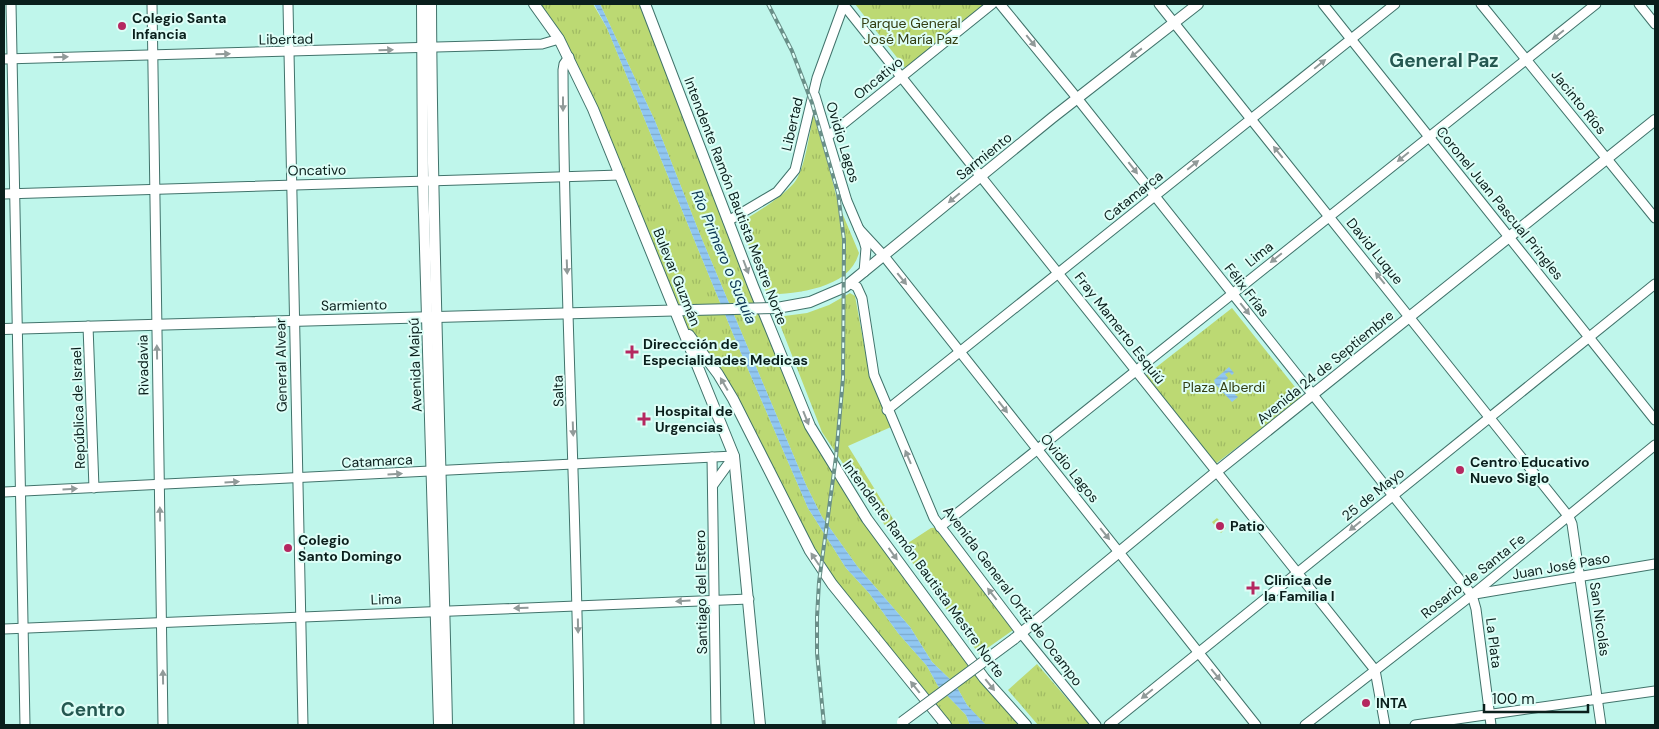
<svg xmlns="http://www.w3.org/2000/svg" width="1659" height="729" viewBox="0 0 1659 729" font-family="'DM Sans',sans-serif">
<defs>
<pattern id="grass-tufts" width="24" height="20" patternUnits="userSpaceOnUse" patternTransform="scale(1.25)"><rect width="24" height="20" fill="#bcd973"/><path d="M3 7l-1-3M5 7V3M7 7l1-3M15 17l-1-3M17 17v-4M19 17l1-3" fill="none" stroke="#a0ba63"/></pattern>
<pattern id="water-rules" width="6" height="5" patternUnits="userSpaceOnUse" patternTransform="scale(1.25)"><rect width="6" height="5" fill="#91c7f1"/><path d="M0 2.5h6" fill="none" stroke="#7caace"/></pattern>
</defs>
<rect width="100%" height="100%" fill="#bff6eb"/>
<!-- grass -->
<g fill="url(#grass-tufts)">
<path d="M534 4H593L607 28 738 346 808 508 846 568 869 593 898 633 927 666 938 686 966 715 970 725H946L832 584 732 399 680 322 593 109Z"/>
<path d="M600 4H645L810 426 867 519 1026 725H985L967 705 955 684 932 662 910 627 857 566 822 517 806 485 701 237 655 121Z"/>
<path d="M855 4H988L906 69Z"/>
<path d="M813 115 820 132 838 203 859 253C849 289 798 293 767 295L740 223C758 211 780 199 794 183 805 170 810 131 813 115Z"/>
<path d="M850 293 855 296 867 361 891 427 848 446 908 543 931 528 940 527 1016 628 979 654 876 513 822 432 777 317 807 313 829 305Z"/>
<path d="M1232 308 1303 397 1214 465 1145 376Z"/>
<path d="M1037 664 1090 725H1038L1008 690Z"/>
</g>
<!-- pitch -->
<path fill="#bcd973" d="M1217 518 1226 528 1221 533 1212 522Z"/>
<!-- water -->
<g fill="url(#water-rules)">
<path d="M594 4H600L655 121 701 237 806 485 822 517 857 566 910 627 932 662 955 684 967 705 986 725H970L966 715 938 686 927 666 898 633 869 593 846 568 808 508 738 346 607 28Z"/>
<path d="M1229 367 1234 373 1232 375 1229 372 1225 374 1228 378 1223 383 1238 397 1232 402 1215 384 1214 380Z"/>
</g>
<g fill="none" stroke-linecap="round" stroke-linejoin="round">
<defs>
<g id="minor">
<path d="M11 4 25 725"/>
<path d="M152 4 163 725"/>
<path d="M288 4 303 725"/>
<path d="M843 4 1375 670 1385 725"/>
<path d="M1000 4 1077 98 1472 595 1476 609 1491 725"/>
<path d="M1159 4 1569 517 1572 524 1601 725"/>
<path d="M1323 4 1655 420"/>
<path d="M1481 4 1655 218"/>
<path d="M1639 4 1655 24"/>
<path d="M569 57 564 64 563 70C564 288 577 507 579 725"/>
<path d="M4 59 542 44 559 39"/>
<path d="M815 96 847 201 864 241 866 248 864 272"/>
<path d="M827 137 992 4"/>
<path d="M4 194 620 175"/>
<path d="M728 221 777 192 795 170 817 78 844 4"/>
<path d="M859 229 884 256 1256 725"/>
<path d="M850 283 857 287 862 298 874 375 934 518 1021 633 1096 725"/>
<path d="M88 326 94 488"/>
<path d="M887 410 1395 4"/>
<path d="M712 457 716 725"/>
<path d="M713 485 734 456"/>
<path d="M4 492 734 456"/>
<path d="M940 527 1596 4"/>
<path d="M1475 594 1655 564"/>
<path d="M4 629 749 599"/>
<path d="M1109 725 1655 284"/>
<path d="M1305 725 1472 595 1655 445"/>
<path d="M1415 725 1655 691"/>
</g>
<g id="major">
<path d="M422 4 423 181 439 725"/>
<path d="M431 4C432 244 442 485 447 725"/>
<path d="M534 4 559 39 593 109 734 456 760 725"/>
<path d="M645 4 753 286 810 426 867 519 984 678 1026 725"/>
<path d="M777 308 810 302 845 287 1052 118 1198 4"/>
<path d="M4 329 692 310"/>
<path d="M689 335 718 374 733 399 810 551 832 584 946 725"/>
<path d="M1014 639 1216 472 1655 120"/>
</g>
</defs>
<!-- minor casing -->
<use href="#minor" stroke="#41736b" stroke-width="11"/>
<!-- major casing -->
<use href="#major" stroke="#41736b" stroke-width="12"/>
<!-- minor -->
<use href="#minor" stroke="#fff" stroke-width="9"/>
<!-- major -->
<use href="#major" stroke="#fff" stroke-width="10"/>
<defs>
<path id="rail" d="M768 4 792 51 812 103 838 193 844 240 843 378 836 457 819 582 817 617V653L824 725"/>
</defs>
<!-- rail casing -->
<use href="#rail" stroke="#698f88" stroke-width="4"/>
<!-- rail -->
<use href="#rail" stroke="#defef7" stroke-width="2" stroke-dasharray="5.5" stroke-linecap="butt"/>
<defs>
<g id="major-bridge">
<path d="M692 310 777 308"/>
<path d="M902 722 1014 639"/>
</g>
</defs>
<!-- major-bridge casing -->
<use href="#major-bridge" stroke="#41736b" stroke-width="12" stroke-linecap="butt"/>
<!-- major-bridge -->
<use href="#major-bridge" stroke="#fff" stroke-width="10"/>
</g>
<!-- one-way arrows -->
<defs><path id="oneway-solid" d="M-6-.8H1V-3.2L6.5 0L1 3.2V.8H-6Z" transform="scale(1.25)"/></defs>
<g fill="#919a99">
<use href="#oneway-solid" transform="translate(1558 35) rotate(141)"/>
<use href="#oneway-solid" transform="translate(1031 41) rotate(51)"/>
<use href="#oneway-solid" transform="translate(386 50) rotate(-2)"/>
<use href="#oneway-solid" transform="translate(1136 53) rotate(142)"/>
<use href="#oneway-solid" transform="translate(223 54) rotate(-1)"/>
<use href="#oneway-solid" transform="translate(61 57) rotate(-2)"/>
<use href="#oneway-solid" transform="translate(1320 64) rotate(-39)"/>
<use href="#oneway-solid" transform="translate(563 104) rotate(90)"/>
<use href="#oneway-solid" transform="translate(1278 152) rotate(-129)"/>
<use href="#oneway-solid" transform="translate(1403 157) rotate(141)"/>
<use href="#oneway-solid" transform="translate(1193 165) rotate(-39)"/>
<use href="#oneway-solid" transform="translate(1133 168) rotate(52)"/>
<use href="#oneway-solid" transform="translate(954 198) rotate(140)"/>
<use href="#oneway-solid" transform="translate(1276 258) rotate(141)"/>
<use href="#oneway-solid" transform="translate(567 267) rotate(88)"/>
<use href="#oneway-solid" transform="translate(746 267) rotate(69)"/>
<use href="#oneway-solid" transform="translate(1380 278) rotate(-129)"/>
<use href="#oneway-solid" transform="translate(902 279) rotate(51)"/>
<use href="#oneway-solid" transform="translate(1245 309) rotate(51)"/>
<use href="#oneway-solid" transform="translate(157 352) rotate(-91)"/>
<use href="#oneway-solid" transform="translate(724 384) rotate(-120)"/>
<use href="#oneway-solid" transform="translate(1003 407) rotate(52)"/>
<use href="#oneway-solid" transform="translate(806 418) rotate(68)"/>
<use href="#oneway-solid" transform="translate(573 429) rotate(88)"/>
<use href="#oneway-solid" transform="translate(908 457) rotate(-113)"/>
<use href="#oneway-solid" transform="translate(395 474) rotate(-3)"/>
<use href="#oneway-solid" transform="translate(232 482) rotate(-3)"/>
<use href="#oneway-solid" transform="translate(70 489) rotate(-3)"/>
<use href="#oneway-solid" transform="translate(160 514) rotate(-91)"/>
<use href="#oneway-solid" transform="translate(1355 526) rotate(141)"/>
<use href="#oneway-solid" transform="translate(1105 534) rotate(51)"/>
<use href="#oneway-solid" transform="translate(893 554) rotate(54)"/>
<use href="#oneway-solid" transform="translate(815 559) rotate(-124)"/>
<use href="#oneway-solid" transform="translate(992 594) rotate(-128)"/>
<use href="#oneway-solid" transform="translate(683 601) rotate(177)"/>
<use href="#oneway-solid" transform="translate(521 608) rotate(178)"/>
<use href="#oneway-solid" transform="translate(578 626) rotate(89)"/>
<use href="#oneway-solid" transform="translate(1216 675) rotate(51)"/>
<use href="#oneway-solid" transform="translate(163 677) rotate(-91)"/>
<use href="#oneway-solid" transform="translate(990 685) rotate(51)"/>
<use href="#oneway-solid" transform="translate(915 687) rotate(-129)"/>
<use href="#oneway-solid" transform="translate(1147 694) rotate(141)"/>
</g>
<!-- markers -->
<g fill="#b52860" stroke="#defef7" stroke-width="2">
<circle cx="122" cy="26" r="5"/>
<path d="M629.5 344.5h5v5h5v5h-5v5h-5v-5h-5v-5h5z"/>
<path d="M641.5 411.5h5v5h5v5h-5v5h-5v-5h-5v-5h5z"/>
<circle cx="1460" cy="470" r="5"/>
<circle cx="1220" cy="526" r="5"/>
<circle cx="288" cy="548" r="5"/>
<path d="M1250.5 580.5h5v5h5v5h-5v5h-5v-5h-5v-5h5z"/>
<circle cx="1366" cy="703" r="5"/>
</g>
<g text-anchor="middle" stroke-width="4" stroke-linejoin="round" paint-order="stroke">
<!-- poi labels -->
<g font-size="14" font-weight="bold" fill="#0a1f1c" stroke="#defef7" text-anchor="start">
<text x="132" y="23">Colegio Santa<tspan x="132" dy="16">Infancia</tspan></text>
<text x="643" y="349">Direccción de<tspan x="643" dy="16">Especialidades Medicas</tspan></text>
<text x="655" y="416">Hospital de<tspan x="655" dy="16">Urgencias</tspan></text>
<text x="1470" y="467">Centro Educativo<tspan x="1470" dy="16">Nuevo Siglo</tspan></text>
<text x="1230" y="531">Patio</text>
<text x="298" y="545">Colegio<tspan x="298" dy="16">Santo Domingo</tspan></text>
<text x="1264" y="585">Clinica de<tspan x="1264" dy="16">la Familia I</tspan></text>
<text x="1376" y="708">INTA</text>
</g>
<!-- park labels -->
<g font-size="14" fill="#323d11" stroke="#defef7">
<text x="911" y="28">Parque General<tspan x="911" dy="16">José María Paz</tspan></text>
<text x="1224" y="392">Plaza Alberdi</text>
</g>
<!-- street labels -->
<g font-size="14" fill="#0a1f1c" stroke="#defef7">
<text transform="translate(286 39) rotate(-1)" y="5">Libertad</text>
<text transform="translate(878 78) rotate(-39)" y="5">Oncativo</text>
<text transform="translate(1579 102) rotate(51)" y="5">Jacinto Ríos</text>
<text transform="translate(792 124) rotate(-77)" y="5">Libertad</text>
<text transform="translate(843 142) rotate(73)" y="5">Ovidio Lagos</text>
<text transform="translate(984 156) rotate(-39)" y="5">Sarmiento</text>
<text transform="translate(317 170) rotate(-1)" y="5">Oncativo</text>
<text transform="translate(1133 196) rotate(-39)" y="5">Catamarca</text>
<text transform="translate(736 201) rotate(69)" y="5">Intendente Ramón Bautista Mestre Norte</text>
<text transform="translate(1500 203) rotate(51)" y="5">Coronel Juan Pascual Pringles</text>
<text transform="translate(1375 251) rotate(51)" y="5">David Luque</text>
<text transform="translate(1259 254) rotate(-39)" y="5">Lima</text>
<text transform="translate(677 277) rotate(68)" y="5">Bulevar Guzmán</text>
<text transform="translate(1247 290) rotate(52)" y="5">Félix Frías</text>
<text transform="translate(354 305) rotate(-1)" y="5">Sarmiento</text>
<text transform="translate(1120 328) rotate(52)" y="5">Fray Mamerto Esquiú</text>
<text transform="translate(143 365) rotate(-91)" y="5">Rivadavia</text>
<text transform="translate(281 365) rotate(-91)" y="5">General Alvear</text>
<text transform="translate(415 365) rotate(-92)" y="5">Avenida Maipú</text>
<text transform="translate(1325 367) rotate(-39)" y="5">Avenida 24 de Septiembre</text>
<text transform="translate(558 391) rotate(-92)" y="5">Salta</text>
<text transform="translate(78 408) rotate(-92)" y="5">República de Israel</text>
<text transform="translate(377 461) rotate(-3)" y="5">Catamarca</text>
<text transform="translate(1070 468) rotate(51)" y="5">Ovidio Lagos</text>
<text transform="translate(1373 494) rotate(-39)" y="5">25 de Mayo</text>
<text transform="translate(1561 566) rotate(-10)" y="5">Juan José Paso</text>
<text transform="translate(924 569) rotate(54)" y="5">Intendente Ramón Bautista Mestre Norte</text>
<text transform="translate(1473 576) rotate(-38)" y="5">Rosario de Santa Fe</text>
<text transform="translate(701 592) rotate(-91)" y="5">Santiago del Estero</text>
<text transform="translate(1013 596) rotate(53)" y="5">Avenida General Ortiz de Ocampo</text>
<text transform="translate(386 599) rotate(-2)" y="5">Lima</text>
<text transform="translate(1600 619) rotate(82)" y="5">San Nicolás</text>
<text transform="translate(1494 643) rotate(83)" y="5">La Plata</text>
</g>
<!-- water labels -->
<g font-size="15" font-style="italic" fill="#093450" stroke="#defef7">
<text transform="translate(724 257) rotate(67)" y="5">Río Primero o Suquía</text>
</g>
<!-- district labels -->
<g font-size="19" font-weight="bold" fill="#255851" stroke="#defef7">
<text x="1444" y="67">General Paz</text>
<text x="93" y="716">Centro</text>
</g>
</g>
<!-- border -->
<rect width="1659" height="729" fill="none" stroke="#0a1f1c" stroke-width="10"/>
<!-- scale -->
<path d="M1484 704v8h104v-8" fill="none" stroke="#0a1f1c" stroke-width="2.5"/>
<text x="1492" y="704" font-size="15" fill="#0a1f1c" stroke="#defef7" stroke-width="4" paint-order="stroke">100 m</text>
</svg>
